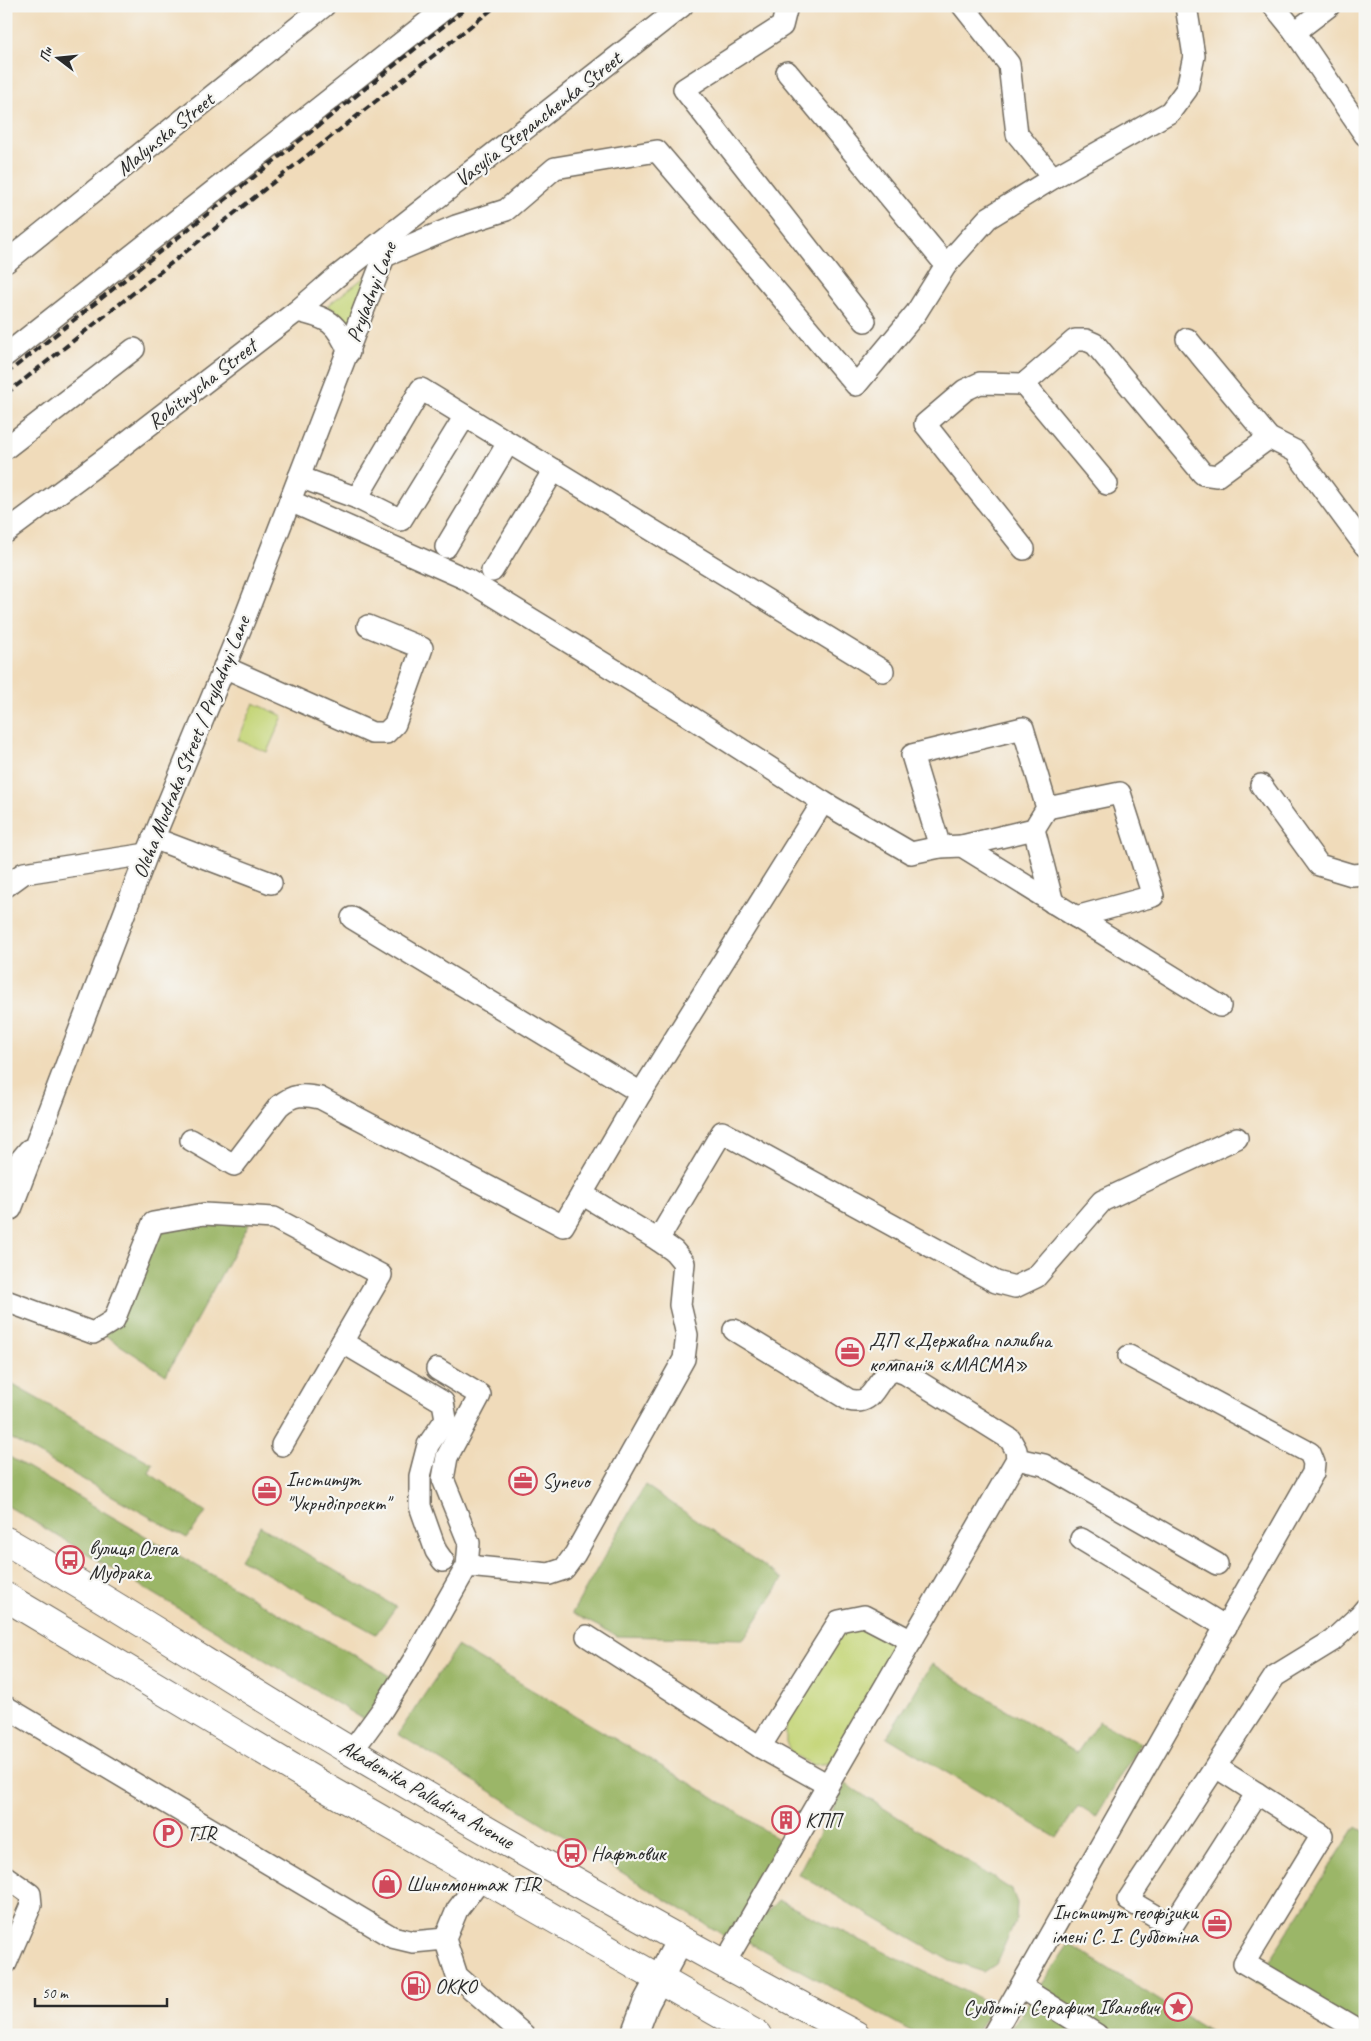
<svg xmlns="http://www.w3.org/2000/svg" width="1371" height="2041" viewBox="0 0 1371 2041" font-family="Caveat,sans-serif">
<rect width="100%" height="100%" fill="#f6f6f2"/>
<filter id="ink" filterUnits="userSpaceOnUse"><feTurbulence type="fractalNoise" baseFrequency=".02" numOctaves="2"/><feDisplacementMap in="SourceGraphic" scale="10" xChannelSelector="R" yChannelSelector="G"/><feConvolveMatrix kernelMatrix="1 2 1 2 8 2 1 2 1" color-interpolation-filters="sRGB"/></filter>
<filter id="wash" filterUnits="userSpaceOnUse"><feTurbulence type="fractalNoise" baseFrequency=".0096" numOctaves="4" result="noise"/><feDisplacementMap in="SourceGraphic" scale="20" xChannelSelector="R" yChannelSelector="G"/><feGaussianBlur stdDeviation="1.12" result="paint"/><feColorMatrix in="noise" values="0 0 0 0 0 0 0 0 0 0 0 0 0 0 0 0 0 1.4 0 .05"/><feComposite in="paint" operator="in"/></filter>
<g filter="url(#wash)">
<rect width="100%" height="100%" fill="#f0dbba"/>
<!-- green -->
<g fill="#c4d577" stroke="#788051">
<path d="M375 269 351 329 342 315 327 306Z"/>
<path d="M254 703 283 716 267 752 238 740Z"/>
<path d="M871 1623 889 1636 895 1659 831 1763 814 1765 792 1755 786 1742V1724L836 1637 851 1624Z"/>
</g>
<!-- forest -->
<g fill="#9bb668" stroke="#63704a">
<path d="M202 1221 249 1224 166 1375 103 1334 159 1229Z"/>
<path d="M6 1381 153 1464 149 1473 206 1512 187 1538 6 1436Z"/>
<path d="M6 1455 309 1631 360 1658 391 1677 365 1720 6 1505Z"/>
<path d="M645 1485 783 1579 744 1639 617 1636 572 1613Z"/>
<path d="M260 1526 396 1607 376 1634 240 1559Z"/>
<path d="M457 1646 712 1796 786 1844 728 1938 398 1734Z"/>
<path d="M932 1664 1077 1753 1099 1721 1140 1743 1096 1817 1078 1806 1057 1838 887 1737Z"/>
<path d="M846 1784 1012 1890 1017 1903 1016 1919 996 1964 984 1972 950 1961 798 1874Z"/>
<path d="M1356 1826 1365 1833V2035L1256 1982Z"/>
<path d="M778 1900 993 2005 975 2035H918L743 1939Z"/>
<path d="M1069 1944 1215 2035H1006Z"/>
</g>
</g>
<g filter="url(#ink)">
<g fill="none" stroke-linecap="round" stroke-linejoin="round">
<defs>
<g id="minor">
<path d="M787 6 782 26 684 89 865 321"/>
<path d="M963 6 1009 64 1017 134 1053 178"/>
<path d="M1274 6 1295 32 1365 135"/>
<path d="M1295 32 1329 6"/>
<path d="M787 72 946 265"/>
<path d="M385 256 456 226 506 210 555 168 657 151 856 385 916 313 946 265 988 218 1053 178 1170 112 1187 89 1194 56 1186 6"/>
<path d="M6 262 324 6"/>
<path d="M297 311C329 318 336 322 349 352"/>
<path d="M1187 339 1269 438 1295 451 1365 546"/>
<path d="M6 355 448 6"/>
<path d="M1024 384 1107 484"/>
<path d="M6 448 134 349"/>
<path d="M299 477 357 498 421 389 883 671"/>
<path d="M357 498 401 520 465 416"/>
<path d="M290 501 466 579 683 712 823 802 911 853 940 847 962 846 1220 1006"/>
<path d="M6 532 118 449 297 311 335 278 682 6"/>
<path d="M446 547 508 443"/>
<path d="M1024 549 925 424 965 390 980 383 1024 384 1075 340H1086L1095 344 1203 474 1217 476 1269 438"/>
<path d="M492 571 554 470"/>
<path d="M224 667 372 733H386L395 724 422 648 368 626"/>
<path d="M1261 785 1319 865 1352 875 1365 874"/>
<path d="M1047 808 1120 793 1153 896 1076 917"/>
<path d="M1034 829 1053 903"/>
<path d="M153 838 271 883"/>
<path d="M940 847 912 755 1023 728 1047 808 1034 829 962 846"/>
<path d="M6 886 24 873 147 854"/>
<path d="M352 918 641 1093"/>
<path d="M191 1140 234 1165 279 1106C293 1094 303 1094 320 1098L563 1226 641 1093 823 802"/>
<path d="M6 1172 13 1169 29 1150"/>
<path d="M582 1194 658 1240"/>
<path d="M11 1209 147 854 244 620 394 231"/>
<path d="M6 1301 93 1333 114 1320 153 1223 204 1214 274 1218 381 1275 282 1445"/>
<path d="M342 1342 443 1402 446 1419 428 1445 420 1476V1506L436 1551 443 1561"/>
<path d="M1017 1459 1044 1465 1217 1564"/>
<path d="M1081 1539 1226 1627"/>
<path d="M467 1566 549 1574 564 1569 575 1554 684 1359 687 1335 680 1305 684 1263 674 1251 658 1240 722 1132 996 1282 1015 1287 1036 1277 1102 1201 1237 1138"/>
<path d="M587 1636 760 1747 828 1785"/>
<path d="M6 1707 392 1937 413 1942 445 1939"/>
<path d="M760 1747 839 1621 864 1616 912 1641"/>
<path d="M352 1751 382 1710 413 1661 467 1566 469 1543 443 1479 447 1457 480 1395 437 1369"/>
<path d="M1216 1767 1322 1835 1244 1963 1365 2034"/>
<path d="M1257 1793 1172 1926 1128 1900 1275 1676 1332 1641 1360 1615 1365 1609"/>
<path d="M6 1877 30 1894 31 1905 6 1963"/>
<path d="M482 1877 457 1910 445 1939 457 1976 524 2035"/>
<path d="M724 1964 1017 1459 1016 1450 1010 1439 906 1374 895 1370C873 1377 877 1407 849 1400L734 1330"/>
<path d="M1021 1987 1097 2035"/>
<path d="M993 2035 1313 1473 1314 1463 1310 1453 1129 1356"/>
</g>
<path id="major" d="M634 2035 646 2003 680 1940"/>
<g id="highway">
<path d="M6 1541C123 1608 236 1683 352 1752 518 1850 686 1945 856 2035"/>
<path d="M6 1597 328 1789 757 2035"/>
</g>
</defs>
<!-- minor casing -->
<use href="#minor" stroke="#70695d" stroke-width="24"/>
<!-- major casing -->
<use href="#major" stroke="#70695d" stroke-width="29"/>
<!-- highway casing -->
<use href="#highway" stroke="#70695d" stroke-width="30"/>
<!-- minor -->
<use href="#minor" stroke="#fff" stroke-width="21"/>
<!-- major -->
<use href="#major" stroke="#fff" stroke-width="26"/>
<!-- highway -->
<use href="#highway" stroke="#fff" stroke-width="28"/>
<!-- rail -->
<g stroke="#2b2b2b" stroke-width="4" stroke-dasharray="8 4" stroke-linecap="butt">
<path d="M6 374 469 6"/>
<path d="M6 394 496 6"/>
</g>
</g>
</g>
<!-- icons -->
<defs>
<symbol id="office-ring" viewBox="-11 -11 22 22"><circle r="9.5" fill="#f6f6f2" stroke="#d1495b" stroke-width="1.5"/><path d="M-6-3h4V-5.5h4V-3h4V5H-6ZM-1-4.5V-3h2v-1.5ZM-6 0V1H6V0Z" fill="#d1495b"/></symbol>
<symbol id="bus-ring" viewBox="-11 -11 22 22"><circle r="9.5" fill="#f6f6f2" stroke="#d1495b" stroke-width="1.5"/><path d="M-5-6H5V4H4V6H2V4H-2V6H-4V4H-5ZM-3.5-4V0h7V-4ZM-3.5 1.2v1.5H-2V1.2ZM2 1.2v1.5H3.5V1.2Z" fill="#d1495b"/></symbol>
<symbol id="building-ring" viewBox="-11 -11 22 22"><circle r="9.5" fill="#f6f6f2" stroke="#d1495b" stroke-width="1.5"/><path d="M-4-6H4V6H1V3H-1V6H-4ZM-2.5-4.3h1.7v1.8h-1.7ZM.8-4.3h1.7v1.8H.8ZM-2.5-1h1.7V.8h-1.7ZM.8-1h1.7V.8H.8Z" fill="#d1495b"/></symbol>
<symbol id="parking-ring" viewBox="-11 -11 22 22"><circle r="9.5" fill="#f6f6f2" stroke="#d1495b" stroke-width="1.5"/><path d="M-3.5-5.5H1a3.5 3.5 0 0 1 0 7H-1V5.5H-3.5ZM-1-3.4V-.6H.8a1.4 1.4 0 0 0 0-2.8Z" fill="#d1495b"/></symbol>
<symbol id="shop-ring" viewBox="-11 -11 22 22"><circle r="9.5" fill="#f6f6f2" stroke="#d1495b" stroke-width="1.5"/><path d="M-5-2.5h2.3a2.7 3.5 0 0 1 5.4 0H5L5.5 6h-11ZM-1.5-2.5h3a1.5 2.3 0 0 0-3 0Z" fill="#d1495b"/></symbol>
<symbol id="fuel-ring" viewBox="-11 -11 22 22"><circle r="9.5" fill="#f6f6f2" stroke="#d1495b" stroke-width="1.5"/><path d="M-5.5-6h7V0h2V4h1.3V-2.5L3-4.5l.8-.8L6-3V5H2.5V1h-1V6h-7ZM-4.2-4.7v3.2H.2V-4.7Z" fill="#d1495b"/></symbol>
<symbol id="sight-ring" viewBox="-11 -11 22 22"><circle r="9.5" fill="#f6f6f2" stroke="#d1495b" stroke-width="1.5"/><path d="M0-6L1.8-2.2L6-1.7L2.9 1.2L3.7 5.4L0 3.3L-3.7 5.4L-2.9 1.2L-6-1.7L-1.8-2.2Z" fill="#d1495b"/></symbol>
</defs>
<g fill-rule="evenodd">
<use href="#office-ring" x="834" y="1336" width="32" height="32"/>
<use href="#office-ring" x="507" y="1465" width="32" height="32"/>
<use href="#office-ring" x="251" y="1475" width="32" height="32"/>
<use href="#bus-ring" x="54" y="1544" width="32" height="32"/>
<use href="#building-ring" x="770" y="1804" width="32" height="32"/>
<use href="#parking-ring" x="152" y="1817" width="32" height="32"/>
<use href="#bus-ring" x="556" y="1837" width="32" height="32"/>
<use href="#shop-ring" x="371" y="1868" width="32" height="32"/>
<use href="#office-ring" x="1201" y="1908" width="32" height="32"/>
<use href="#fuel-ring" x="400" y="1970" width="32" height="32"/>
<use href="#sight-ring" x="1162" y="1991" width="32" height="32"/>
</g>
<g text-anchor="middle" stroke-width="4.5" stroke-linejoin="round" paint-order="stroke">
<!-- street labels -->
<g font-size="21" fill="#2b2b2b" stroke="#f6f6f2">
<text transform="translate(538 119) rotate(-38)" y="7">Vasylia Stepanchenka Street</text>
<text transform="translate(165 134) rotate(-39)" y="7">Malynska Street</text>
<text transform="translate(371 292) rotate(-69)" y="7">Pryladnyi Lane</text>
<text transform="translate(202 384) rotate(-38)" y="7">Robitnycha Street</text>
<text transform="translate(191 747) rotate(-68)" y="7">Oleha Mudraka Street / Pryladnyi Lane</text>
<text transform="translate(427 1794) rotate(30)" y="7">Akademika Palladina Avenue</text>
</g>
<!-- poi labels -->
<g font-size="21" fill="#2b2b2b" stroke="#f6f6f2" text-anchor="start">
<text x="869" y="1347">ДП «Державна паливна<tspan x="869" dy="24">компанія «МАСМА»</tspan></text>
<text x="286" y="1486">Інститут<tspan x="286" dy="24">"Укрндіпроект"</tspan></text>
<text x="542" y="1488">Synevo</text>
<text x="89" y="1555">вулиця Олега<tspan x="89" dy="24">Мудрака</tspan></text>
<text x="805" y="1827">КПП</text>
<text x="187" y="1840">TIR</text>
<text x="591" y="1860">Нафтовик</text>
<text x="406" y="1891">Шиномонтаж TIR</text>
<text x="1198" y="1919" text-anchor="end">Інститут геофізики<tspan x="1198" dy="24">імені С. І. Субботіна</tspan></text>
<text x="435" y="1993">OKKO</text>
<text x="1159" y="2014" text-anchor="end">Субботін Серафим Іванович</text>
</g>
</g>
<!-- margin -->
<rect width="1371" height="2041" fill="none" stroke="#f6f6f2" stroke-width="25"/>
<!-- north arrow -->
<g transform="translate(58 58) rotate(286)" stroke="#f6f6f2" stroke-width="4" paint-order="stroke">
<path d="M0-4L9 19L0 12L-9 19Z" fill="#2b2b2b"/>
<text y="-8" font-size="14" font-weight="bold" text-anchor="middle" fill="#2b2b2b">Пн</text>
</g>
<!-- scale -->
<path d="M35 1998v8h132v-8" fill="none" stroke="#2b2b2b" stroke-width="2.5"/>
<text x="42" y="1998" font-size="15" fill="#2b2b2b" stroke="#f6f6f2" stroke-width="4" paint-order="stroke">50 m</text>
</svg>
